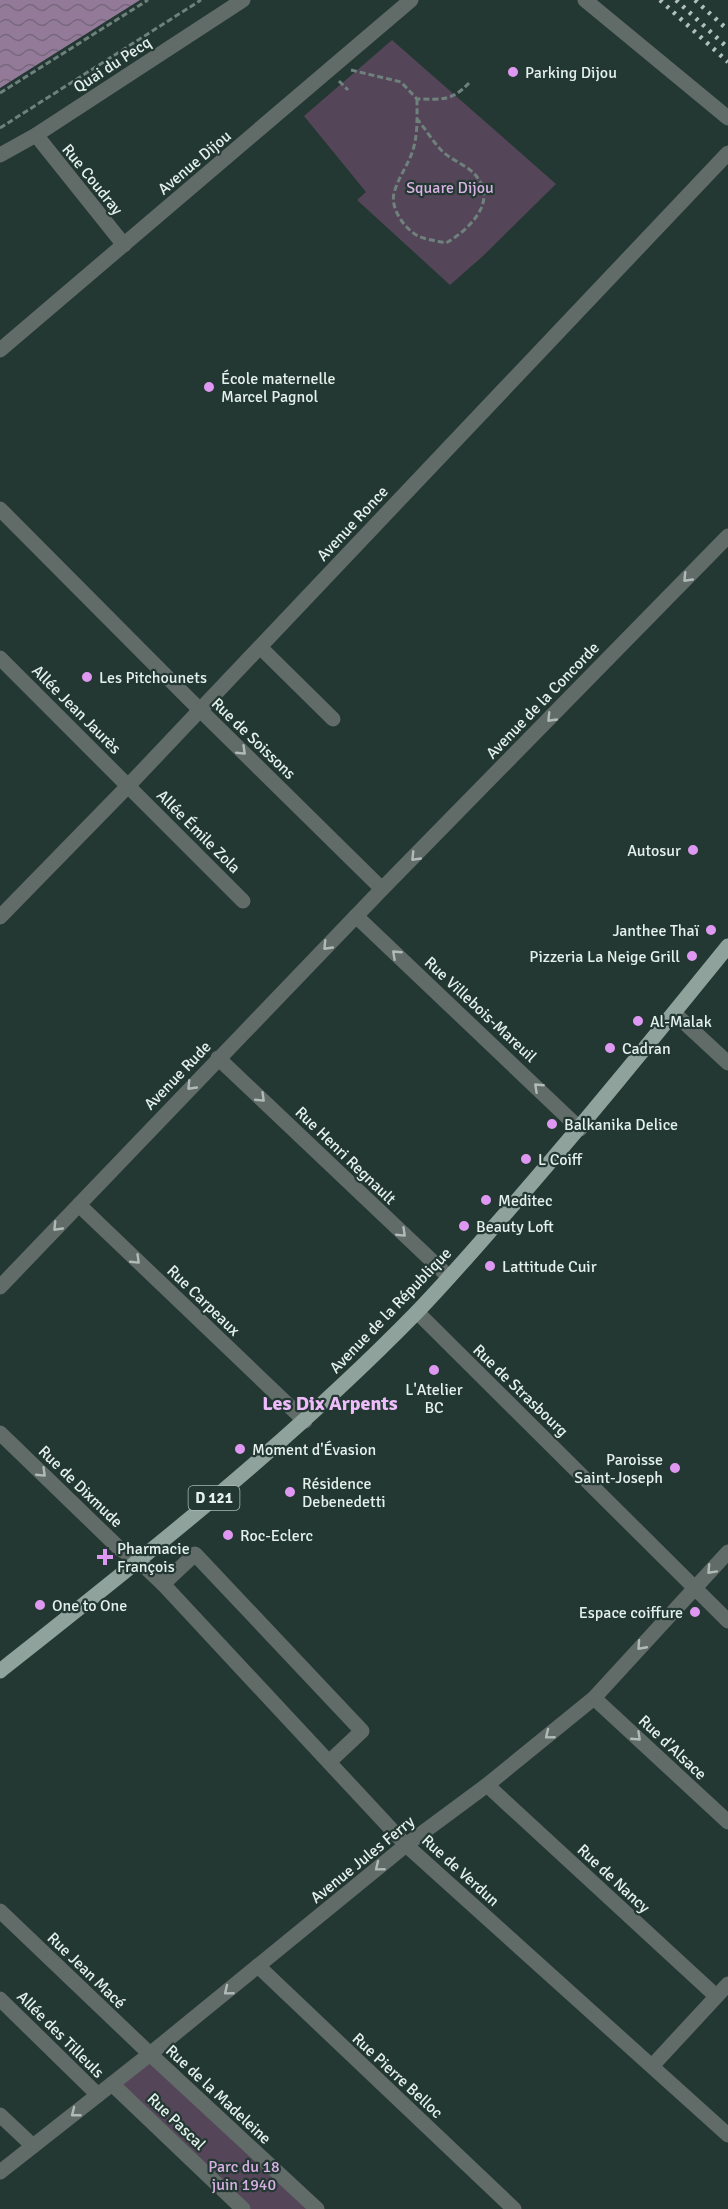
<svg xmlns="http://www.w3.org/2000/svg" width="728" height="2209" viewBox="0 0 728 2209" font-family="Signika,sans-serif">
<defs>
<pattern id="water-waves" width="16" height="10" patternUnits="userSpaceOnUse" patternTransform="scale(1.5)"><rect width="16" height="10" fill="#937a99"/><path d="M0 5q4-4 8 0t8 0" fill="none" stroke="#77687c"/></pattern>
</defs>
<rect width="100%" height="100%" fill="#233832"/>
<!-- green -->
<g fill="#544658">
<path d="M392 40 556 184 483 256 450 285 357 200 366 192 304 116Z"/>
<path d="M150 2054 317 2209H243L112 2084Z"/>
</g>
<!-- water -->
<path fill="url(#water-waves)" d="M0 0H140L0 88Z"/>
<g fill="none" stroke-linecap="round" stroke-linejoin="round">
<!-- path -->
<g stroke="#6f817c" stroke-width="3" stroke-dasharray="6 3" stroke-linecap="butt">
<path d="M351 70 401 82 417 99C441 99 451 102 469 83"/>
<path d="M339 81 348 90"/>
<path d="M0 93 148 0"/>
<path d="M417 99C417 117 418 133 413 150 408 165 398 178 394 193 390 209 405 229 418 236 427 240 437 241 446 243 467 231 498 203 477 177 469 166 453 161 443 152 434 143 426 130 418 120"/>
<path d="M0 128 201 0"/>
</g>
<!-- minor -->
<g stroke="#616b68" stroke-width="15">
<path d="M585 0 728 118"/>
<path d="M36 135 124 245"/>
<path d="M0 155 36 135 243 0"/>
<path d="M0 350 411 0"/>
<path d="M0 509 189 699 382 889"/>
<path d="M260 647 333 719"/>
<path d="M0 658 243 901"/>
<path d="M356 916 580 1129"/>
<path d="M0 917 128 786 728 153"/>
<path d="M674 1013 728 1063"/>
<path d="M218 1058 449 1277"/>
<path d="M79 1205 305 1421"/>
<path d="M0 1287 382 889 728 536"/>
<path d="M417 1312 728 1621"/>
<path d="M0 1433 120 1549 139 1561 163 1584 406 1845 728 2135"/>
<path d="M163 1584 195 1554 362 1731 329 1762"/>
<path d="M594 1698 728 1822"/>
<path d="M487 1785 716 1996"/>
<path d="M0 1911 150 2054 317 2209"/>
<path d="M258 1966 514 2209"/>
<path d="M0 1999 98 2095"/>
<path d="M653 2065 728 1984"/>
<path d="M112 2084 243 2209"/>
<path d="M0 2115 33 2146"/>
<path d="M0 2172 150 2054 406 1845 487 1785 594 1698 728 1552"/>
</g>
<!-- major -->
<path stroke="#8fa29c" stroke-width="15" d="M0 1671C144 1557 288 1444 416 1313 447 1281 476 1247 506 1213 582 1126 655 1036 728 946"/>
<!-- rail -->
<g stroke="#b2c0bc" stroke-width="4.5" stroke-dasharray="3 6" stroke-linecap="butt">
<path d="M660 0 728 62"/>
<path d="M676 0 728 48"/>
<path d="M695 0 728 30"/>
</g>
</g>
<!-- one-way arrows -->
<defs><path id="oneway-chevron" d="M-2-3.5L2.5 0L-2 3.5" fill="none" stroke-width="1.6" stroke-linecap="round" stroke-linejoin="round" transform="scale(1.5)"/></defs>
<g stroke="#b0bbb7">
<use href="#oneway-chevron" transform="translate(687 578) rotate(134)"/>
<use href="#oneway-chevron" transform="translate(551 718) rotate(134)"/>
<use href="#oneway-chevron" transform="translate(242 751) rotate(44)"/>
<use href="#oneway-chevron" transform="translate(415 857) rotate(134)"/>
<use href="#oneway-chevron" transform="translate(327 946) rotate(134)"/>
<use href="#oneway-chevron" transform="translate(396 954) rotate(-137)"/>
<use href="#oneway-chevron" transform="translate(191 1086) rotate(134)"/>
<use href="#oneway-chevron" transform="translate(538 1087) rotate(-137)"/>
<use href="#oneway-chevron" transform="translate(261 1098) rotate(44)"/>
<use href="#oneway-chevron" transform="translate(57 1227) rotate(134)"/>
<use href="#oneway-chevron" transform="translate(402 1233) rotate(44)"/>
<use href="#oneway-chevron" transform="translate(136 1260) rotate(44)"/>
<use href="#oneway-chevron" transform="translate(42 1473) rotate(44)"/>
<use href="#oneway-chevron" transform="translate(711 1570) rotate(133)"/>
<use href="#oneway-chevron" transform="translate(641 1646) rotate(132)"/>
<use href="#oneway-chevron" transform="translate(549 1735) rotate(141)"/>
<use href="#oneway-chevron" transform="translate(637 1737) rotate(43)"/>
<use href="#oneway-chevron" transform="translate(379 1867) rotate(141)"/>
<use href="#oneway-chevron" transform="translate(228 1991) rotate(141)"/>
<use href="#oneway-chevron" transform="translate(75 2113) rotate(142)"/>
</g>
<!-- markers -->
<g fill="#df98f1" stroke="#233832" stroke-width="2">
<circle cx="513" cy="72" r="6"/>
<circle cx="209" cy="387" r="6"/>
<circle cx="87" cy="677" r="6"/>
<circle cx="693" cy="850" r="6"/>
<circle cx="711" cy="930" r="6"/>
<circle cx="692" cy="956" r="6"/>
<circle cx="638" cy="1021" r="6"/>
<circle cx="610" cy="1048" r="6"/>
<circle cx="552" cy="1124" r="6"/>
<circle cx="526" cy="1159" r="6"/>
<circle cx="486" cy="1200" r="6"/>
<circle cx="464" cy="1226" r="6"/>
<circle cx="490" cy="1266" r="6"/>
<circle cx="434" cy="1370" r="6"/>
<circle cx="240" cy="1449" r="6"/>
<circle cx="675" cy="1468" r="6"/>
<circle cx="290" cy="1492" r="6"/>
<circle cx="228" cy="1535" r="6"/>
<path d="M102 1548h6v6h6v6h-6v6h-6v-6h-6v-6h6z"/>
<circle cx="40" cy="1605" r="6"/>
<circle cx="695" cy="1612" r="6"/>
</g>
<g text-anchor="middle" stroke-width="4.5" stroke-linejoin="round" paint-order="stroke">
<!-- shield labels -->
<rect fill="#233832" stroke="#aab9b4" stroke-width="1.5" x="188.5" y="1486" width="51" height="24" rx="4.5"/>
<g font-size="15" font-weight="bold" fill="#e4f0ec">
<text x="214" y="1503">D 121</text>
</g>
<!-- street labels -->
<g font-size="16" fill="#e4f0ec" stroke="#233832">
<text transform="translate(112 64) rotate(-33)" y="6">Quai du Pecq</text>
<text transform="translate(194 162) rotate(-40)" y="6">Avenue Dijou</text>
<text transform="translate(93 179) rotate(51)" y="6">Rue Coudray</text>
<text transform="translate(352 523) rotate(-47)" y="6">Avenue Ronce</text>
<text transform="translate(542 700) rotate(-46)" y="6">Avenue de la Concorde</text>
<text transform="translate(77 709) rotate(45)" y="6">Allée Jean Jaurès</text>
<text transform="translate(254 738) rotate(44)" y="6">Rue de Soissons</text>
<text transform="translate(199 831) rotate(45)" y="6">Allée Émile Zola</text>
<text transform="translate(481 1009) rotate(43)" y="6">Rue Villebois-Mareuil</text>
<text transform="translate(177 1075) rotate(-46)" y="6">Avenue Rude</text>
<text transform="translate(346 1155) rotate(44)" y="6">Rue Henri Regnault</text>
<text transform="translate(204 1300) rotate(44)" y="6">Rue Carpeaux</text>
<text transform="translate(390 1310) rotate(-46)" y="6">Avenue de la République</text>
<text transform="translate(521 1390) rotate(44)" y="6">Rue de Strasbourg</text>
<text transform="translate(81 1486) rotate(44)" y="6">Rue de Dixmude</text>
<text transform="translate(673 1747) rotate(43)" y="6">Rue d'Alsace</text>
<text transform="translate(362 1859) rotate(-39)" y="6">Avenue Jules Ferry</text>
<text transform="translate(461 1870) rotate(42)" y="6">Rue de Verdun</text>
<text transform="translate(614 1878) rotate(43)" y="6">Rue de Nancy</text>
<text transform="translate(87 1970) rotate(44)" y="6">Rue Jean Macé</text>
<text transform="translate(61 2034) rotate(45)" y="6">Allée des Tilleuls</text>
<text transform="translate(398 2075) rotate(43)" y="6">Rue Pierre Belloc</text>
<text transform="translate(219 2094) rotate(43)" y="6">Rue de la Madeleine</text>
<text transform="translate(177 2121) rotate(44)" y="6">Rue Pascal</text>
</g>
<!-- poi labels -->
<g font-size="16" fill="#e4f0ec" stroke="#233832" text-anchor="start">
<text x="525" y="78">Parking Dijou</text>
<text x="221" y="384">École maternelle<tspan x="221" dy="18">Marcel Pagnol</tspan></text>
<text x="99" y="683">Les Pitchounets</text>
<text x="681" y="856" text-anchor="end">Autosur</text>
<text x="699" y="936" text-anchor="end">Janthee Thaï</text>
<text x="680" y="962" text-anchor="end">Pizzeria La Neige Grill</text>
<text x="650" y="1027">Al-Malak</text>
<text x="622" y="1054">Cadran</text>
<text x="564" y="1130">Balkanika Delice</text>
<text x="538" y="1165">L Coiff</text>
<text x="498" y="1206">Meditec</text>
<text x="476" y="1232">Beauty Loft</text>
<text x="502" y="1272">Lattitude Cuir</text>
<text x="434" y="1395" text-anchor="middle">L'Atelier<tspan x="434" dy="18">BC</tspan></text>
<text x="252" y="1455">Moment d'Évasion</text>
<text x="663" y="1465" text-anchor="end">Paroisse<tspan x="663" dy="18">Saint-Joseph</tspan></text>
<text x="302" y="1489">Résidence<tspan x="302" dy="18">Debenedetti</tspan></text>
<text x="240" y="1541">Roc-Eclerc</text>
<text x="117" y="1554">Pharmacie<tspan x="117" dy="18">François</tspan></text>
<text x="52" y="1611">One to One</text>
<text x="683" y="1618" text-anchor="end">Espace coiffure</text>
</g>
<!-- park labels -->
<g font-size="16" fill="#d9b0e4" stroke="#233832">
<text x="450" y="193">Square Dijou</text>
<text x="244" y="2172">Parc du 18<tspan x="244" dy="18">juin 1940</tspan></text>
</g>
<!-- quarter labels -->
<g font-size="20" font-weight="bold" fill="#eebcfb" stroke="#233832">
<text x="330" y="1410">Les Dix Arpents</text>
</g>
</g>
</svg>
